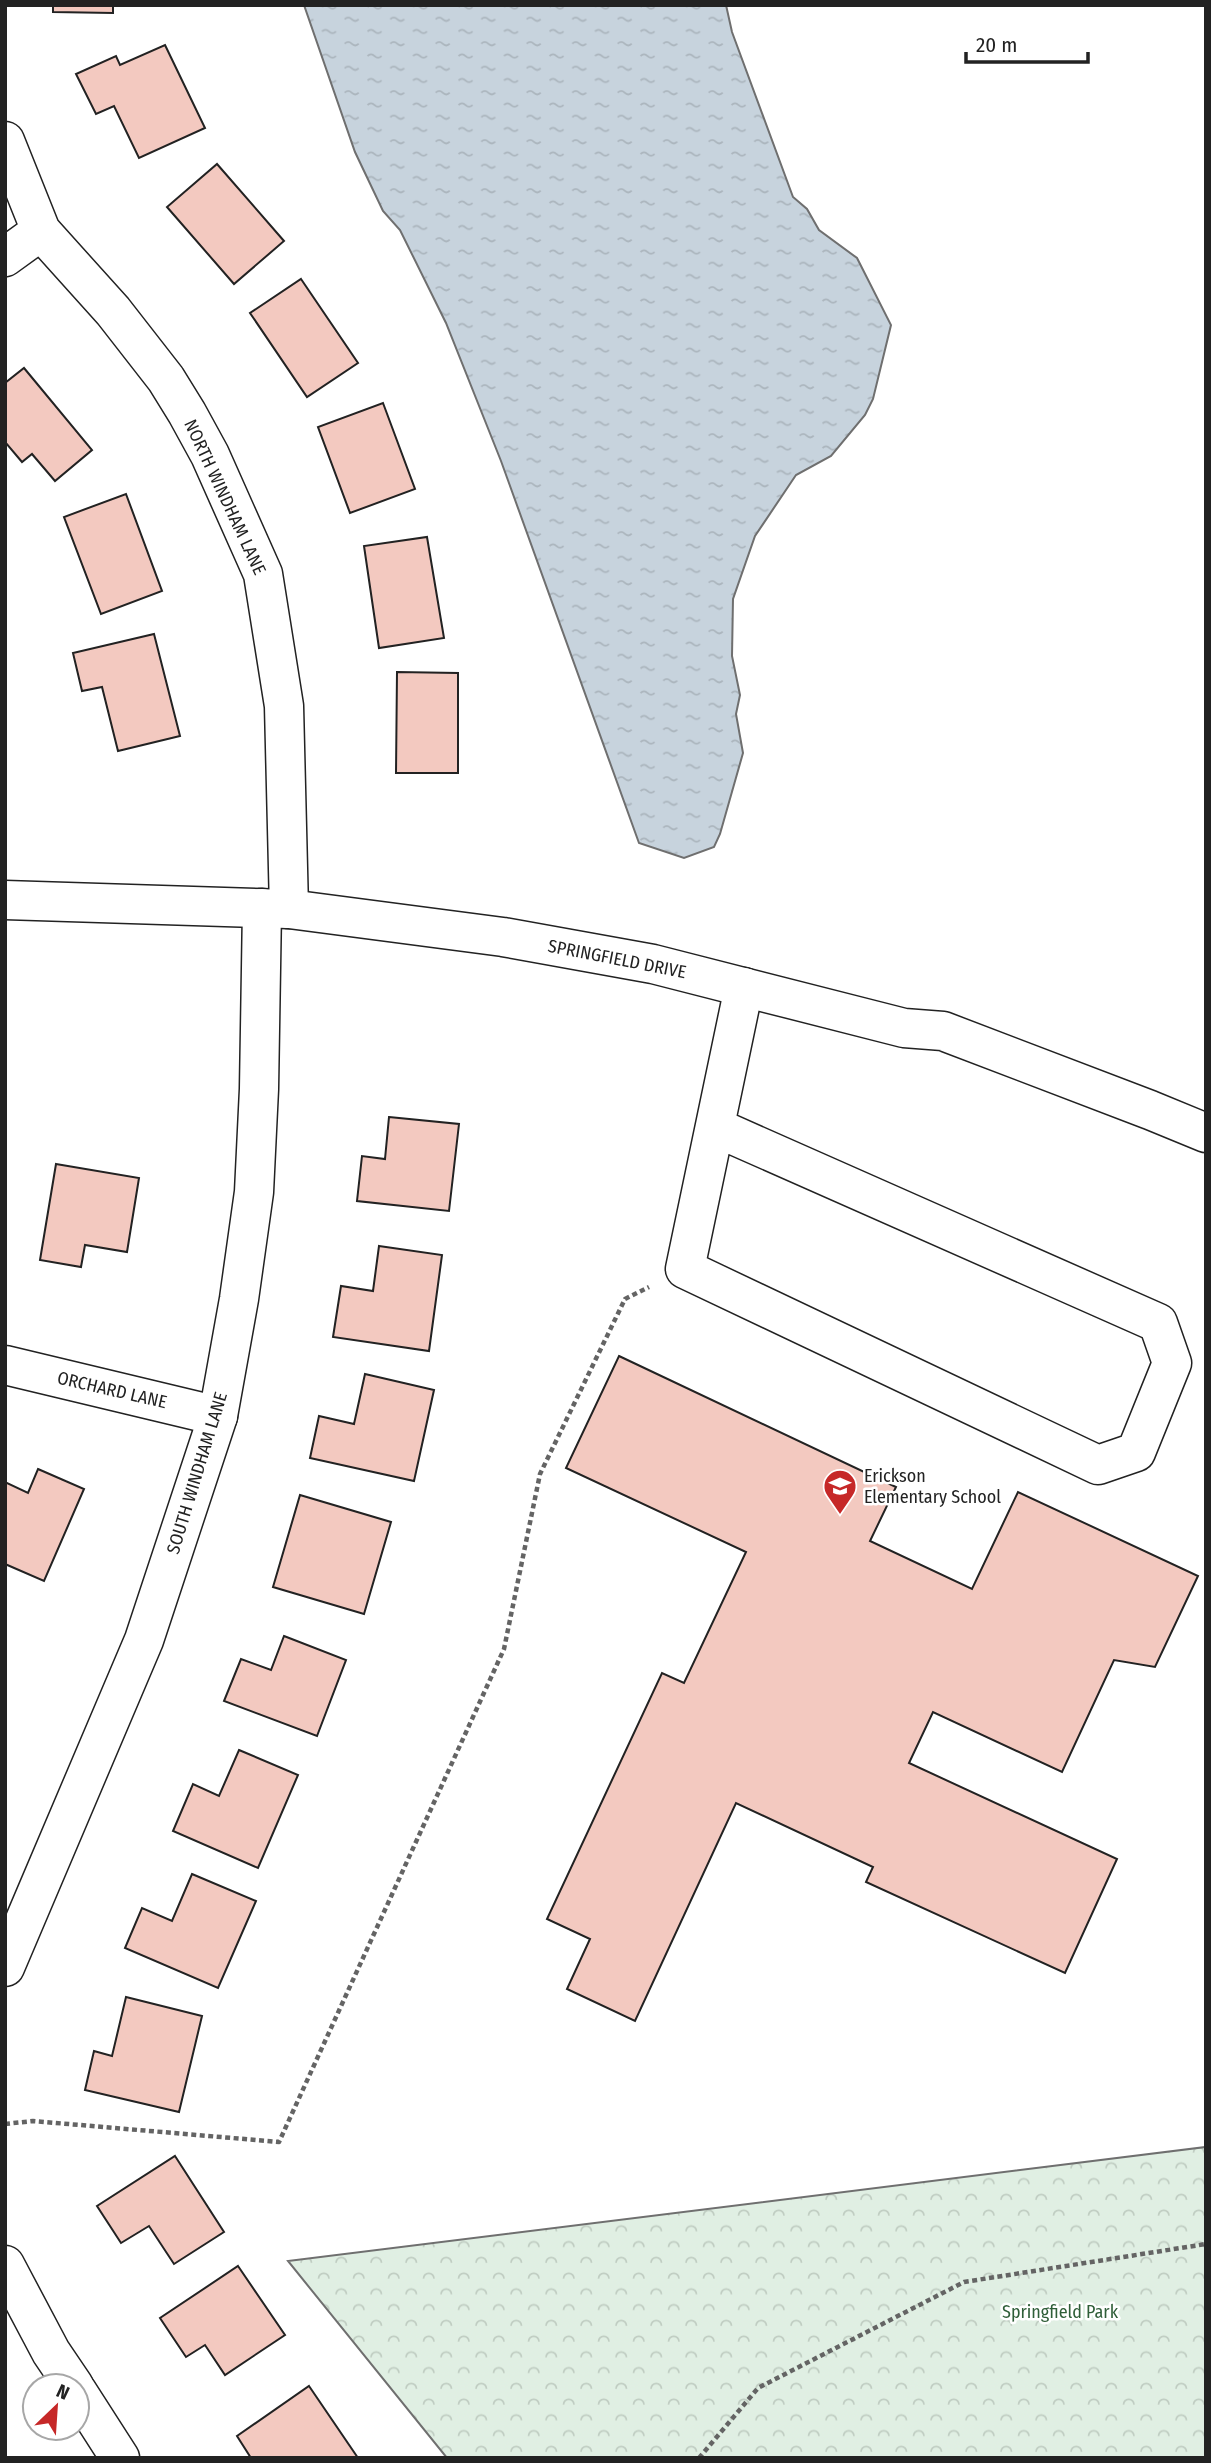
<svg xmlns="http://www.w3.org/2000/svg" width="1211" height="2463" viewBox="0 0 1211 2463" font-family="'Fira Sans Condensed',sans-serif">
<defs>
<pattern id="forest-crowns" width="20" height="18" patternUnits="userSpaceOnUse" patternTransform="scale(1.75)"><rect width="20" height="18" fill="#e0efe3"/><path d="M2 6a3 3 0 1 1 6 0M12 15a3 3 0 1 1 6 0" fill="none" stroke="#c0cdc2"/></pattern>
<pattern id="water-ripples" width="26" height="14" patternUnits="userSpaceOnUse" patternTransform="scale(1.75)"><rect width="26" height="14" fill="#c7d3dd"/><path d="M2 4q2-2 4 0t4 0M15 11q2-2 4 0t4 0" fill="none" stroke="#abb5bd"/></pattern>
</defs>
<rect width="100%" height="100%" fill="#fff"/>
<!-- forest -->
<path fill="url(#forest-crowns)" stroke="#6f6f6f" stroke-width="2" d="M1206 2147V2458H447L288 2261Z"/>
<!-- water -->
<path fill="url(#water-ripples)" stroke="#6f6f6f" stroke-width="2" d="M304 5H726L732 32 793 197 807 209 819 230 857 258 891 325 873 399 865 415 831 456 796 475 755 536 733 599 732 656 740 695 736 714 743 753 720 834 714 847 684 858 639 843 501 461 446 323 400 230 383 211 355 152Z"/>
<!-- building -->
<g fill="#f3c9c0" stroke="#222" stroke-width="2">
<path d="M53 5H113V13L53 12Z"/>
<path d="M165 45 205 128 139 158 114 106 96 114 76 74 116 56 120 65Z"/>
<path d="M217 164 284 241 234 284 167 207Z"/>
<path d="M301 279 358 363 307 397 250 313Z"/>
<path d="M24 368 92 450 55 481 32 454 22 462 5 442V383Z"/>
<path d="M383 403 415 489 350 513 318 427Z"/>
<path d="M126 494 162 591 101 614 64 517Z"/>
<path d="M427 537 444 638 379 648 364 546Z"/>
<path d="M154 634 180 736 118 751 102 687 82 691 73 653Z"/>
<path d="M397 672 458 673V773H396Z"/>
<path d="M389 1117 459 1124 449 1211 357 1201 362 1156 385 1159Z"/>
<path d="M56 1164 139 1178 127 1252 85 1245 81 1267 40 1260Z"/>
<path d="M379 1246 442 1255 429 1351 333 1337 341 1286 373 1291Z"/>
<path d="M619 1356 896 1487 870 1541 972 1589 1018 1492 1198 1576 1155 1667 1114 1660 1062 1772 933 1712 909 1763 1117 1859 1065 1973 866 1882 873 1867 736 1803 635 2021 567 1989 590 1939 547 1919 662 1673 684 1683 746 1552 566 1468Z"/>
<path d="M365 1374 434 1390 414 1481 310 1458 319 1416 354 1424Z"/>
<path d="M38 1469 84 1489 44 1581 5 1564V1482L28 1493Z"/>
<path d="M300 1495 391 1522 364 1614 273 1587Z"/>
<path d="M284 1636 346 1660 317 1736 224 1701 241 1659 271 1670Z"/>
<path d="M239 1750 298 1775 258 1868 173 1831 193 1784 219 1796Z"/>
<path d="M192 1874 256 1901 218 1988 125 1948 142 1908 172 1921Z"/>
<path d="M126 1997 202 2016 179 2112 85 2090 94 2051 112 2056Z"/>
<path d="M175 2156 224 2232 174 2264 149 2226 121 2243 97 2206Z"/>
<path d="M238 2266 285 2335 225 2375 205 2345 186 2357 160 2318Z"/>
<path d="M309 2386 358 2458H251L237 2436Z"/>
</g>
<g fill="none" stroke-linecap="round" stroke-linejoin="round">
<defs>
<g id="minor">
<path d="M5 141 41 231 113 311 166 379 187 413 210 455 263 574 284 706 289 909"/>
<path d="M5 257 41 231"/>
<path d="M5 900 289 909 503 937 653 964 904 1028 943 1031 1150 1110 1206 1133"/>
<path d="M715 1127 1158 1323 1172 1363 1136 1452 1098 1465 685 1269 744 987"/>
<path d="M5 1365 218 1416"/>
<path d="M5 1967 144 1640 218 1416 239 1299 254 1192 259 1089 262 908"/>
<path d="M5 2265 51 2352 74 2386"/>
<path d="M77 2391 120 2458"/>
</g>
</defs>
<!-- minor casing -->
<use href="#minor" stroke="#222" stroke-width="41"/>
<!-- path -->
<g stroke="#646464" stroke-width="4.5" stroke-dasharray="5 3.5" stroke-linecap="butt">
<path d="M5 2124 33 2121 279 2142 504 1649 540 1474 625 1299 649 1287"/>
<path d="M699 2458 758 2388 964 2282 1206 2244"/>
</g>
<!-- minor -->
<use href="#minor" stroke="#fff" stroke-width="38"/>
</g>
<!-- icons -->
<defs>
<symbol id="school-pin" viewBox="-11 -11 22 30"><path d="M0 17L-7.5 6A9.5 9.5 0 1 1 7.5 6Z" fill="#c62828" stroke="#fff"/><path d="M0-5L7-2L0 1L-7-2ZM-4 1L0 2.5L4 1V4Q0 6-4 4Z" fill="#fff"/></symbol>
</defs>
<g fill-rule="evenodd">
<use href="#school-pin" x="821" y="1467" width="38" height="52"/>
</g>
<g text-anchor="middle" stroke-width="5" stroke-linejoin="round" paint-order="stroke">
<!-- street labels -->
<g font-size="18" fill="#222" stroke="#fff">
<text transform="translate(225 497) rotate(65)" y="6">NORTH WINDHAM LANE</text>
<text transform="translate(617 959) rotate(11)" y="6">SPRINGFIELD DRIVE</text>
<text transform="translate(112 1390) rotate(13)" y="6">ORCHARD LANE</text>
<text transform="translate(197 1473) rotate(-73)" y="6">SOUTH WINDHAM LANE</text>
</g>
<!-- poi labels -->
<g font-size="18" fill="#222" stroke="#fff" text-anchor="start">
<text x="864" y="1482">Erickson<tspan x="864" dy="21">Elementary School</tspan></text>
</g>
<!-- park labels -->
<g font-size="18" fill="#2f5e38" stroke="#fff">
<text x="1060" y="2318">Springfield Park</text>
</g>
</g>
<!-- border -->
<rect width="1211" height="2463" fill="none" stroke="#222222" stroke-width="14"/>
<!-- north arrow -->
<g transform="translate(56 2407) rotate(25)"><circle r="33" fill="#ffffff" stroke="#a7a7a7" stroke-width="2"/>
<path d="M0-5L12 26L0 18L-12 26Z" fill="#c62828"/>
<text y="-10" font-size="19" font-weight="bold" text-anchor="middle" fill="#222222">N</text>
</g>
<!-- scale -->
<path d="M966 52v10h122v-10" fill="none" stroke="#222222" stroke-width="3.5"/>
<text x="976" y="52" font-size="21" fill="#222222" stroke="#ffffff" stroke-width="5" paint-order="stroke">20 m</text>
</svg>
